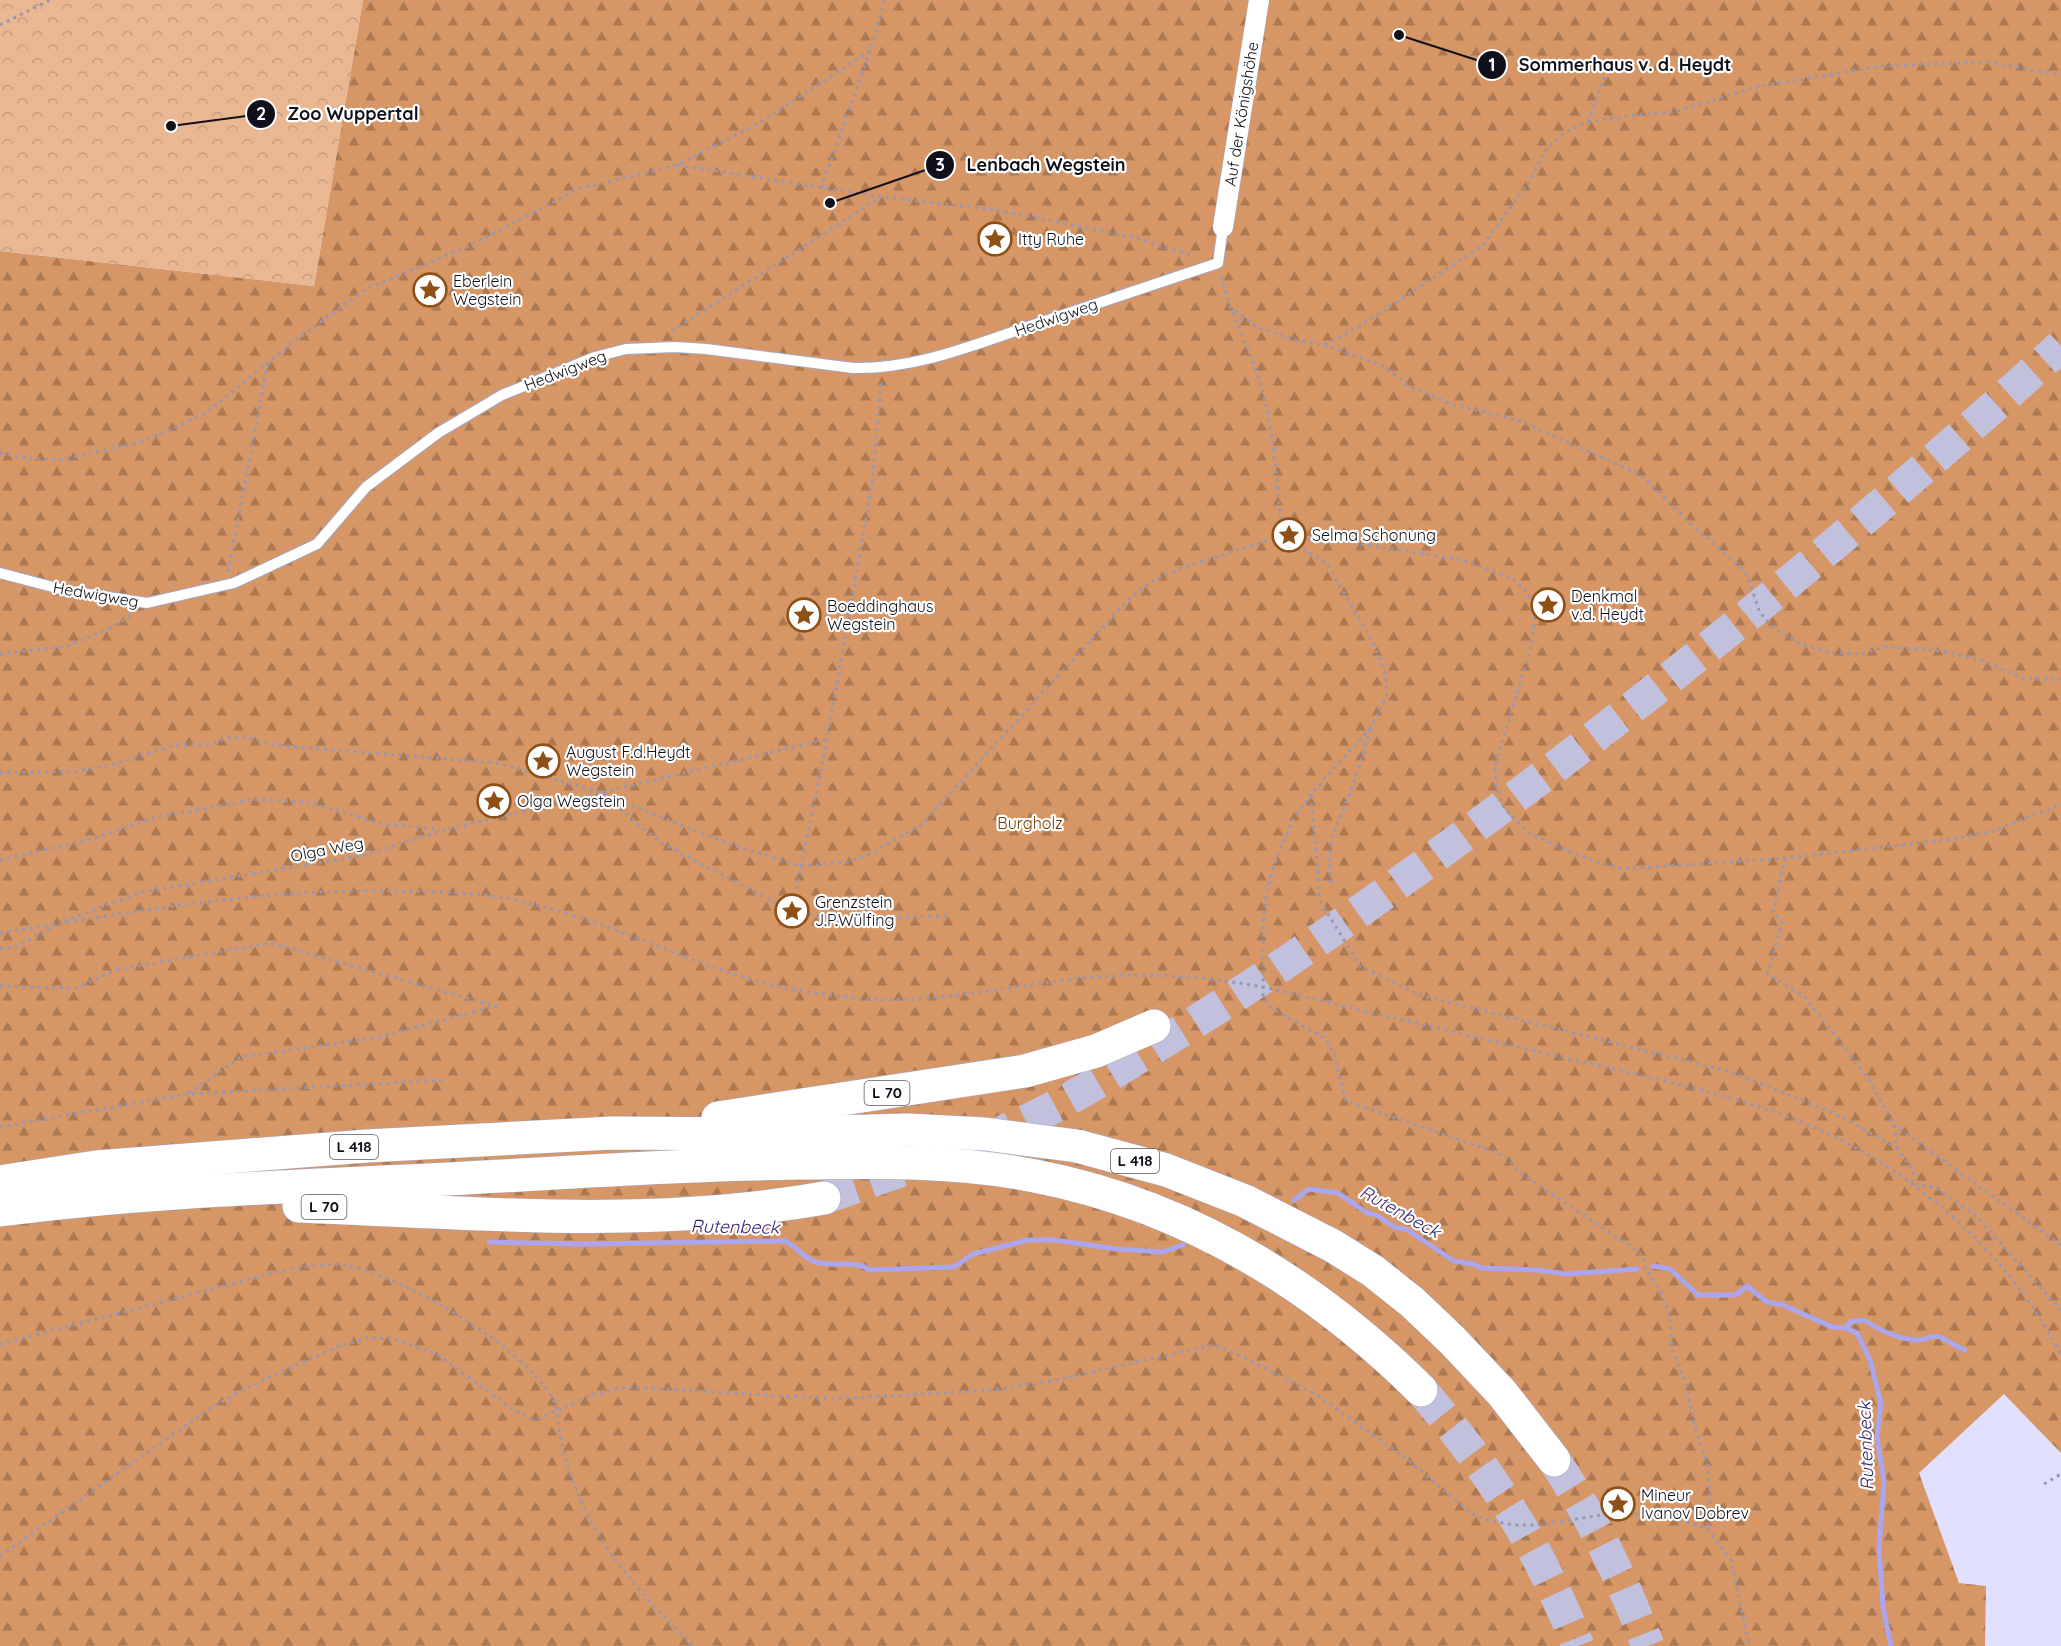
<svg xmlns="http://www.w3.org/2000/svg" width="2061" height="1646" viewBox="0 0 2061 1646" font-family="Quicksand,sans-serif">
<defs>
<pattern id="forest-firs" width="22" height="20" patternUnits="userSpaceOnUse" patternTransform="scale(1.5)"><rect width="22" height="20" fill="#d69666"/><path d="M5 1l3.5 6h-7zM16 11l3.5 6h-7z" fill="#ac7953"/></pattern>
<pattern id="park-crowns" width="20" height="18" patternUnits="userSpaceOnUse" patternTransform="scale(1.5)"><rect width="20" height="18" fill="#e9b893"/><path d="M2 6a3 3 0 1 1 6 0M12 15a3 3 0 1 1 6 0" fill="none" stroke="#c79d7e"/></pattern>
</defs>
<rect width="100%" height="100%" fill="#e1e0ff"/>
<!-- forest -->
<path fill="url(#forest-firs)" d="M363 0H2061V1453L2004 1394 1919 1473 1959 1583 1986 1586 1985 1646H0V251L314 286Z"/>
<!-- park -->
<path fill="url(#park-crowns)" d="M0 0H363L314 286 0 251Z"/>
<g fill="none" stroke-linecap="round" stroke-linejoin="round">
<!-- stream -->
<g stroke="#aba6ed" stroke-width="5">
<path d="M1294 1200 1309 1189 1338 1193 1367 1213 1376 1215 1396 1228 1406 1229 1454 1261 1473 1264 1481 1268 1537 1270 1566 1274 1637 1269"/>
<path d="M489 1242 581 1244 785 1241C796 1246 803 1257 813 1261 831 1269 852 1258 870 1270L954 1267 973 1254 1028 1240H1054L1116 1249 1162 1252 1183 1245"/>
<path d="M1653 1266 1670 1269 1698 1295H1736L1747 1286 1767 1302 1783 1305 1832 1327 1846 1328 1857 1333 1870 1360 1881 1403 1877 1437 1884 1481 1879 1549 1883 1607 1891 1646"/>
<path d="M1846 1328 1850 1322 1864 1320C1879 1330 1898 1339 1917 1340 1925 1341 1932 1334 1940 1337 1949 1341 1956 1347 1965 1350"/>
</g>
<!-- highway-tunnel -->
<g stroke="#c2c1dd" stroke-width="33" stroke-dasharray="33 16" stroke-linecap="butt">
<path d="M981 1141C1047 1115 1106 1078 1165 1041 1234 998 1301 953 1367 906 1608 733 1842 546 2061 346"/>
<path d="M824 1198 919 1164"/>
<path d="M1421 1390C1491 1471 1539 1546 1578 1646"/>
<path d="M1554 1460C1593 1518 1623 1581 1648 1646"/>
</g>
<defs>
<path id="lane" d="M0 573 68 591 147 603 234 583 317 544 366 487 438 433 502 395 595 357 626 349 675 347 706 349 853 368C916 369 971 346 1030 326 1093 305 1155 284 1218 263L1223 227"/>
<path id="street" d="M1223 227 1259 0"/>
<g id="highway">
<path d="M718 1118 1025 1071 1096 1051 1154 1026"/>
<path d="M0 1182 96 1167 367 1146 612 1133 760 1134 907 1130 985 1134 1077 1146 1166 1170 1245 1201 1333 1246 1373 1271 1412 1302 1452 1340 1502 1393 1554 1460"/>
<path d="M299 1206C474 1213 651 1229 824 1198"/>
<path d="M0 1210C160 1189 323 1186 484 1177 593 1171 703 1164 812 1163 887 1162 961 1161 1035 1176 1185 1205 1313 1283 1421 1390"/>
</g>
</defs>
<!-- lane casing -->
<use href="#lane" stroke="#a7a6c3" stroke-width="12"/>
<!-- street casing -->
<use href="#street" stroke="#a7a6c3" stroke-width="21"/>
<!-- highway casing -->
<use href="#highway" stroke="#a7a6c3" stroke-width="34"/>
<!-- path -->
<g stroke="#9897af" stroke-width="3" stroke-dasharray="3 4.5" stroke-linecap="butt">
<path d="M0 25 50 0"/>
<path d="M1588 122 1611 59"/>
<path d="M678 165 882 197 996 210 1133 237 1194 256"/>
<path d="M821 188 870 51 885 0"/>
<path d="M1221 277C1231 316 1252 351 1262 390 1275 437 1277 488 1282 536"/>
<path d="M1229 306 1257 327 1295 340 1325 345 1383 366 1409 386 1448 403 1520 421 1641 475 1693 526 1740 566 1748 578 1760 613 1776 630 1802 644 1829 652 1860 654 1884 647 1942 651 1983 661 2025 679H2061"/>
<path d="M672 331 881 197"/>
<path d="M1325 345 1360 326 1483 245 1530 180 1547 148 1565 132 1588 122 1634 115 1674 112 1756 87 1882 66 1987 62 2061 75"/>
<path d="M0 453 34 459H64L140 442 172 429 207 412 293 342 366 289 467 247 578 189 677 165 759 123 870 51"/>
<path d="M1284 537 1327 564 1372 641 1386 675 1387 694 1371 727 1311 794 1293 820 1279 851 1267 890 1263 924V998L1271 1008 1326 1039 1334 1055 1346 1101 1492 1151 1509 1159 1520 1173 1639 1252 1644 1259 1645 1267 1660 1290 1670 1317 1672 1349 1687 1386 1694 1424 1708 1466 1711 1514 1707 1528"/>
<path d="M228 572 268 363"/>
<path d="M0 654 68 646 110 628 132 615"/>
<path d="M0 773 80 771 115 764 175 745H207L228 738 244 737 273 745 497 763 599 792 726 843 800 866 849 862 873 852 921 825 1128 600 1150 582 1184 567 1282 536 1361 544 1462 560 1513 578 1529 595 1535 617 1531 647 1495 765 1496 787 1504 808 1530 834 1582 857 1622 869 1785 858 1955 839 1993 831 2061 804"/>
<path d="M603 795 663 844 792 911 836 919 948 916"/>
<path d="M1311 796 1320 901 1360 966 1419 995 1732 1072 1842 1117 1897 1148"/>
<path d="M1785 858 1773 912 1782 923 1768 974 1805 997 1868 1078 1894 1125 1897 1148 1914 1172 1912 1184 1934 1187 1974 1214 2061 1310"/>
<path d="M0 860 88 840 157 817 256 799 312 803 382 824 440 829"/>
<path d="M1332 883C1322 843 1342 819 1354 782 1360 765 1365 747 1370 729"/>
<path d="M792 911 827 739 872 484 881 382"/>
<path d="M64 921 141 892 360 856 444 830 827 739"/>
<path d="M0 933C132 912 263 888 397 891 431 892 466 892 500 897 584 912 658 949 738 976 773 987 810 993 846 997 925 1007 1004 986 1083 978 1144 972 1203 976 1263 987 1362 1010 1462 1034 1561 1057 1645 1077 1733 1093 1813 1127 1917 1172 2009 1254 2061 1355"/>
<path d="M0 949 15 947 56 925"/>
<path d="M0 986 77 988 115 970 270 943 496 1006 380 1037 241 1057 187 1094"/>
<path d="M1894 1125 2061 1245"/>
<path d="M0 1127 187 1094 445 1080"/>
<path d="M0 1344 281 1271C304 1267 326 1262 349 1266 406 1278 519 1345 550 1394 560 1409 557 1421 561 1438 564 1457 571 1476 578 1494 602 1555 648 1600 693 1646"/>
<path d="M2044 1484 2061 1474"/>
<path d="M0 1556 209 1409 246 1388 336 1347 368 1338 394 1339 438 1355 514 1410 532 1419 542 1417 591 1395 628 1387 834 1399 992 1390 1051 1381 1213 1345 1241 1356 1317 1395 1407 1459 1471 1513 1486 1520 1514 1525H1537L1602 1515 1637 1514 1666 1516 1707 1528 1731 1560 1749 1646"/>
</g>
<!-- lane -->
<use href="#lane" stroke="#fff" stroke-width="10"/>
<!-- street -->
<use href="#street" stroke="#fff" stroke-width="20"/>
<!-- highway -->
<use href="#highway" stroke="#fff" stroke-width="33"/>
</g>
<!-- icons -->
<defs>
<symbol id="sight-ring" viewBox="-11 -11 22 22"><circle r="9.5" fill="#fff" stroke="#8f5016" stroke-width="1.5"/><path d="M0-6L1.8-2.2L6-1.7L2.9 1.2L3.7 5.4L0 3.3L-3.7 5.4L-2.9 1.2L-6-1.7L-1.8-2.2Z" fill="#8f5016"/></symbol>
</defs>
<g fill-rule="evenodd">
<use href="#sight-ring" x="976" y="220" width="38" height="38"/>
<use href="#sight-ring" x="411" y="271" width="38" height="38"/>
<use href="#sight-ring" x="1270" y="516" width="38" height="38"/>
<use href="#sight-ring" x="1529" y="586" width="38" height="38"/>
<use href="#sight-ring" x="785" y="596" width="38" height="38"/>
<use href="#sight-ring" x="524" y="742" width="38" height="38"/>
<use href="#sight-ring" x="475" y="782" width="38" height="38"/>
<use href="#sight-ring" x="773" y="892" width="38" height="38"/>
<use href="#sight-ring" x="1599" y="1485" width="38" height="38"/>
</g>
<g text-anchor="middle" stroke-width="4.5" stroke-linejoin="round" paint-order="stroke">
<!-- shield labels -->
<g fill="#fff" stroke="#58585f" stroke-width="1.5">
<rect x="864.5" y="1081" width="45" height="24" rx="4.5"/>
<rect x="330" y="1135" width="48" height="24" rx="4.5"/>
<rect x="1111" y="1149" width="48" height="24" rx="4.5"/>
<rect x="301.5" y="1195" width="45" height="24" rx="4.5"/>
</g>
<g font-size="15" font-weight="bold" fill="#10101a">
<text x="887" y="1098">L 70</text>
<text x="354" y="1152">L 418</text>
<text x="1135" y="1166">L 418</text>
<text x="324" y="1212">L 70</text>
</g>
<!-- street labels -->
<g font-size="16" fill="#10101a" stroke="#fff">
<text transform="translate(1241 114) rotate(-81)" y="6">Auf der Königshöhe</text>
<text transform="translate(1056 317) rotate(-19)" y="6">Hedwigweg</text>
<text transform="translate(565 370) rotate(-21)" y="6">Hedwigweg</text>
<text transform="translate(96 594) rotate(10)" y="6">Hedwigweg</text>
<text transform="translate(327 849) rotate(-11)" y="6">Olga Weg</text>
</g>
<!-- poi labels -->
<g font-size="16" fill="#10101a" stroke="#fff" text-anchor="start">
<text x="1018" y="245">Itty Ruhe</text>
<text x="453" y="287">Eberlein<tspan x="453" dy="18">Wegstein</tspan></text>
<text x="1312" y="541">Selma Schonung</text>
<text x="1571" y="602">Denkmal<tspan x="1571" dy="18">v.d. Heydt</tspan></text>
<text x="827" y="612">Boeddinghaus<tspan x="827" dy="18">Wegstein</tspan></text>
<text x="566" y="758">August F.d.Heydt<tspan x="566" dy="18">Wegstein</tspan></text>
<text x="517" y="807">Olga Wegstein</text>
<text x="815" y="908">Grenzstein<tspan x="815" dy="18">J.P.Wülfing</tspan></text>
<text x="1641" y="1501">Mineur<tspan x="1641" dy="18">Ivanov Dobrev</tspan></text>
</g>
<!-- park labels -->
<g font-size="16" fill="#773c00" stroke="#fff">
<text x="1030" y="829">Burgholz</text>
</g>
<!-- water labels -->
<g font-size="18" font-style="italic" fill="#2f1d6d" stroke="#fff">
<text transform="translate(1400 1212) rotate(29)" y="6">Rutenbeck</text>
<text transform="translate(735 1227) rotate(1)" y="6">Rutenbeck</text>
<text transform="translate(1866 1446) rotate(-92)" y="6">Rutenbeck</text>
</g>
</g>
<!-- callouts -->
<path fill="none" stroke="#10101a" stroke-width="2" d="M1399 35L1492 65M171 126L261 114M830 203L940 165"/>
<g fill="#10101a" stroke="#fff" stroke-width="2">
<circle cx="1399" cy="35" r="6"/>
<circle cx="171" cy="126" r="6"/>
<circle cx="830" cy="203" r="6"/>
<circle cx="1492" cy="65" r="15"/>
<circle cx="261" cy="114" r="15"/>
<circle cx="940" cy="165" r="15"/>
</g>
<g font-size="18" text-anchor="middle" font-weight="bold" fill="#fff">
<text x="1492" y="71">1</text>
<text x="261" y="120">2</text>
<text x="940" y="171">3</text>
</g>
<g font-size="18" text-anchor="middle" font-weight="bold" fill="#10101a" stroke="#fff" stroke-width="4.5" stroke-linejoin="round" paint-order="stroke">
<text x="1625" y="71">Sommerhaus v. d. Heydt</text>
<text x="353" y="120">Zoo Wuppertal</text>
<text x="1046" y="171">Lenbach Wegstein</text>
</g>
</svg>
